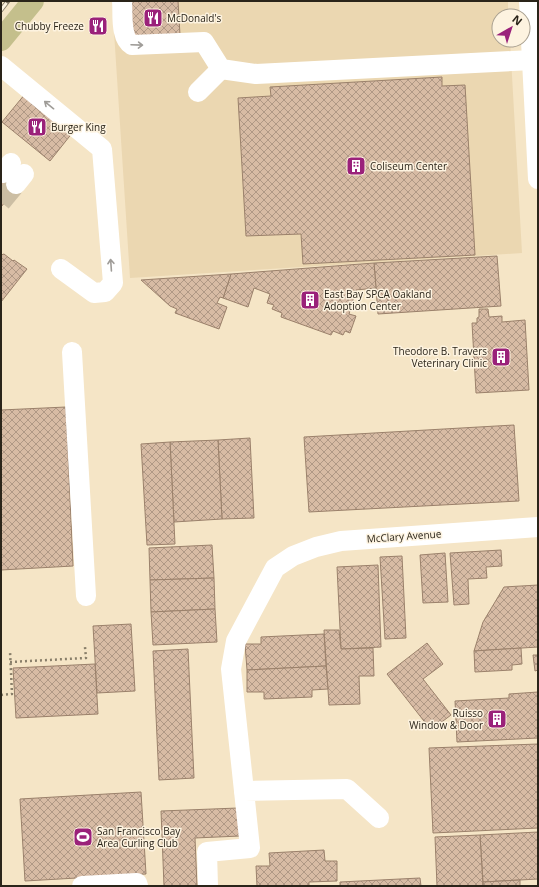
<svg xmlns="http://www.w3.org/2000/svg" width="539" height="887" viewBox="0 0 539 887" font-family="'Open Sans',sans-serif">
<defs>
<pattern id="building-cross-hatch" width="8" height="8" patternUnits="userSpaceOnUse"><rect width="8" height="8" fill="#d7bba4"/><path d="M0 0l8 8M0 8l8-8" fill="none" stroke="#af9885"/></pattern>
</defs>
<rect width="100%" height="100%" fill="#f5e5c6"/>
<!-- built -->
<path fill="#ebd7b1" d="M112 1H508V16H499V40H510L522 253 130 278Z"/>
<!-- building -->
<g fill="url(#building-cross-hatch)" stroke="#9b816b">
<path d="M126 1H178L180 35 128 38Z"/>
<path d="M442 77V86L465 85 475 255 303 264 301 234 246 236 238 98 271 96 270 87Z"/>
<path d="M25 94 73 132 50 161 2 122Z"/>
<path d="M1 172 18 186 1 207Z"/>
<path d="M4 254 13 261 14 260 27 269 1 302V255Z"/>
<path d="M497 256 501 306 378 314 374 263Z"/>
<path d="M374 263 376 288 356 290 349 314 356 316 350 333 345 331 343 335 333 331 331 335 281 317 282 313 272 309 274 305 267 303 270 294 254 288 248 307 223 298 231 274Z"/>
<path d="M231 274 223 298 220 297 217 303 227 307 219 329 175 313 177 309 170 306 141 280Z"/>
<path d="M479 309H488L489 317 502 316V322L525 320 529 390 476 393 472 323H477V318L479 317Z"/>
<path d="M66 407 73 566 1 570V410Z"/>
<path d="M514 425 519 501 309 512 304 437Z"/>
<path d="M250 438 254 518 222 519 218 440Z"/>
<path d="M218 440 222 519 174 522 170 442Z"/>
<path d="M170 442 175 544 147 545 141 444Z"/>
<path d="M212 545 214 578 150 580 149 548Z"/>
<path d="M501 550 502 566 486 567 487 578 468 579 469 604 454 605 450 553Z"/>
<path d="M445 553 448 602 423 603 420 555Z"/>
<path d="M402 556 406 638 385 639 380 557Z"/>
<path d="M378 565 381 647 341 649 337 567Z"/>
<path d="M214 578 215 609 151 612 150 580Z"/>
<path d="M538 585V647L474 651 483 622 504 587Z"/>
<path d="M215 609 217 642 153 645 151 612Z"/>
<path d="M131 624 135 691 97 693 93 626Z"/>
<path d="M324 630H339L341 649 373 648 374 676H359L360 704 329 705Z"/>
<path d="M324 634 326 666 247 670 245 644H261V637Z"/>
<path d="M427 643 443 664 423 679 451 715 431 730 387 674Z"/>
<path d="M521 648 522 664 512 665V670L475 672 474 651Z"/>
<path d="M188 649 194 778 159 780 153 651Z"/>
<path d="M533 655H538V670L535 671Z"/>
<path d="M95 664 98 714 16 718 13 668Z"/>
<path d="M326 666 328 689 312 690V697L264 699V692H247V670Z"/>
<path d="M538 692V738L457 742 455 701 509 698V694Z"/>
<path d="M538 744V828L433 833 429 748Z"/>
<path d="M141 792 146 874 25 881 20 799Z"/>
<path d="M238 808 240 836 195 838 197 886H164L161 811Z"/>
<path d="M538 832V879L483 882 480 835Z"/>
<path d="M480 835 483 886H437L435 837Z"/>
<path d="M324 850 325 861H337V881L309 882V886H257L256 866H270L269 853Z"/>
<path d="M420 878 421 886H340V882Z"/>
<path d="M520 880V886H483V882Z"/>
</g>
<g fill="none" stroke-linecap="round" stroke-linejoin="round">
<!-- minor-tunnel -->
<path stroke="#ccbea3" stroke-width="20" stroke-dasharray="20 10" stroke-linecap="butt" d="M1 202 16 184"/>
<!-- path -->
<g stroke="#897f6a" stroke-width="2.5" stroke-dasharray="2 3" stroke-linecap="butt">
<path d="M10 662 86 658 85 647"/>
<path d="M1 695 12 694 10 651"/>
</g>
<!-- minor -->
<g stroke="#fff" stroke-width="20">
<path d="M122 1C123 14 120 38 132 45L204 42 221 69 256 74 532 60"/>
<path d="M529 1 538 179"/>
<path d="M1 66 102 149 113 283 105 292 94 293 61 269"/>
<path d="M198 92 221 69"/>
<path d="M3 173 11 163"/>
<path d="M16 184 24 174"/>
<path d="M72 352 86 596"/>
<path d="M244 791 231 669 236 641 275 568 293 556 316 547 341 541 538 527"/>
<path d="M82 886 137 883 138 886"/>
<path d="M208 886 207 852 250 848 244 791 347 789 379 818"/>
</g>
<!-- major -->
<path stroke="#c4bf8c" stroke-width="22" d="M1 40 33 1"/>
<defs>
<path id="rail" d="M1 10 8 1"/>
</defs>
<!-- rail casing -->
<use href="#rail" stroke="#807662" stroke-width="4.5"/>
<!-- rail -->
<use href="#rail" stroke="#fdf3e0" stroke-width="3" stroke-dasharray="9" stroke-linecap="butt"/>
</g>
<!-- one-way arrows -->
<defs><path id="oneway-shaft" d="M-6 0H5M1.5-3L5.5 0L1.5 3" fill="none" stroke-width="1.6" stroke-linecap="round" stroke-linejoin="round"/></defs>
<g stroke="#9f9c98">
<use href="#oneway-shaft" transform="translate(137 45) rotate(2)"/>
<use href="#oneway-shaft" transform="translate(49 105) rotate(-141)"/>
<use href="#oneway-shaft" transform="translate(111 265) rotate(-94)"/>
</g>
<!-- icons -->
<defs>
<symbol id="restaurant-square" viewBox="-11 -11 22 22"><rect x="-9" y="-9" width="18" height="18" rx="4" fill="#9a217a" stroke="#fdf3e0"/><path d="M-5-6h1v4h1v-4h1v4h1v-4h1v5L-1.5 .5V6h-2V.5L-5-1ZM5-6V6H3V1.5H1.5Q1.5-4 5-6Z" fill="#fff"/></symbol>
<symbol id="building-square" viewBox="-11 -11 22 22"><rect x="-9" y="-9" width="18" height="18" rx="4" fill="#9a217a" stroke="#fdf3e0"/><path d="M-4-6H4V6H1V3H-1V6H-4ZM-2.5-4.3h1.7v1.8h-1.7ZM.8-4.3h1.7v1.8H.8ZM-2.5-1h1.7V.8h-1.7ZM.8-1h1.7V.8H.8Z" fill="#fff"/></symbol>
<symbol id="stadium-square" viewBox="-11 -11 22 22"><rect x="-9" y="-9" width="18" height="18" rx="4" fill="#9a217a" stroke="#fdf3e0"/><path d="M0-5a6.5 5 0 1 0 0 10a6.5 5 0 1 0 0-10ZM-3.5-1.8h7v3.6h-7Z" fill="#fff"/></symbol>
</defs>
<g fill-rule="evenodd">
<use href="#restaurant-square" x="142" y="7" width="22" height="22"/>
<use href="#restaurant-square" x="87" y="15" width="22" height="22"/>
<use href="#restaurant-square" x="26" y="116" width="22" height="22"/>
<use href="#building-square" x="345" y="155" width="22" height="22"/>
<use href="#building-square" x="299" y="289" width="22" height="22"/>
<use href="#building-square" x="490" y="346" width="22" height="22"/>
<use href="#building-square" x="486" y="708" width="22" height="22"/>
<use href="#stadium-square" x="72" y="826" width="22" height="22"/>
</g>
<g text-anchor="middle" stroke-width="3" stroke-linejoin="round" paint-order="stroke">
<!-- poi labels -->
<g font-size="10" fill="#2a2419" stroke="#fdf3e0" text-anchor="start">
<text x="167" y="22">McDonald's</text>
<text x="84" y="30" text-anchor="end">Chubby Freeze</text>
<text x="51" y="131">Burger King</text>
<text x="370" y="170">Coliseum Center</text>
<text x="324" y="298">East Bay SPCA Oakland<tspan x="324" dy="12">Adoption Center</tspan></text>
<text x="487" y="355" text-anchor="end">Theodore B. Travers<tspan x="487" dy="12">Veterinary Clinic</tspan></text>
<text x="483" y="717" text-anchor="end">Ruisso<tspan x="483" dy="12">Window &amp; Door</tspan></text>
<text x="97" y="835">San Francisco Bay<tspan x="97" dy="12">Area Curling Club</tspan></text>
</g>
<!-- street labels -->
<g font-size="10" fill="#2a2419" stroke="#fdf3e0">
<text transform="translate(404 536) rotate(-4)" y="4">McClary Avenue</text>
</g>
</g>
<!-- border -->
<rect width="539" height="887" fill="none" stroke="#2a2419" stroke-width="4"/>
<!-- north arrow -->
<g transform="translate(511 28) rotate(39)"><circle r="19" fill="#fdf3e0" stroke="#a9a090"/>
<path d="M0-3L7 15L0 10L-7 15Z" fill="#9a217a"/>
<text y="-6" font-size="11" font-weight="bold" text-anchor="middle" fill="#2a2419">N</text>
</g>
</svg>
